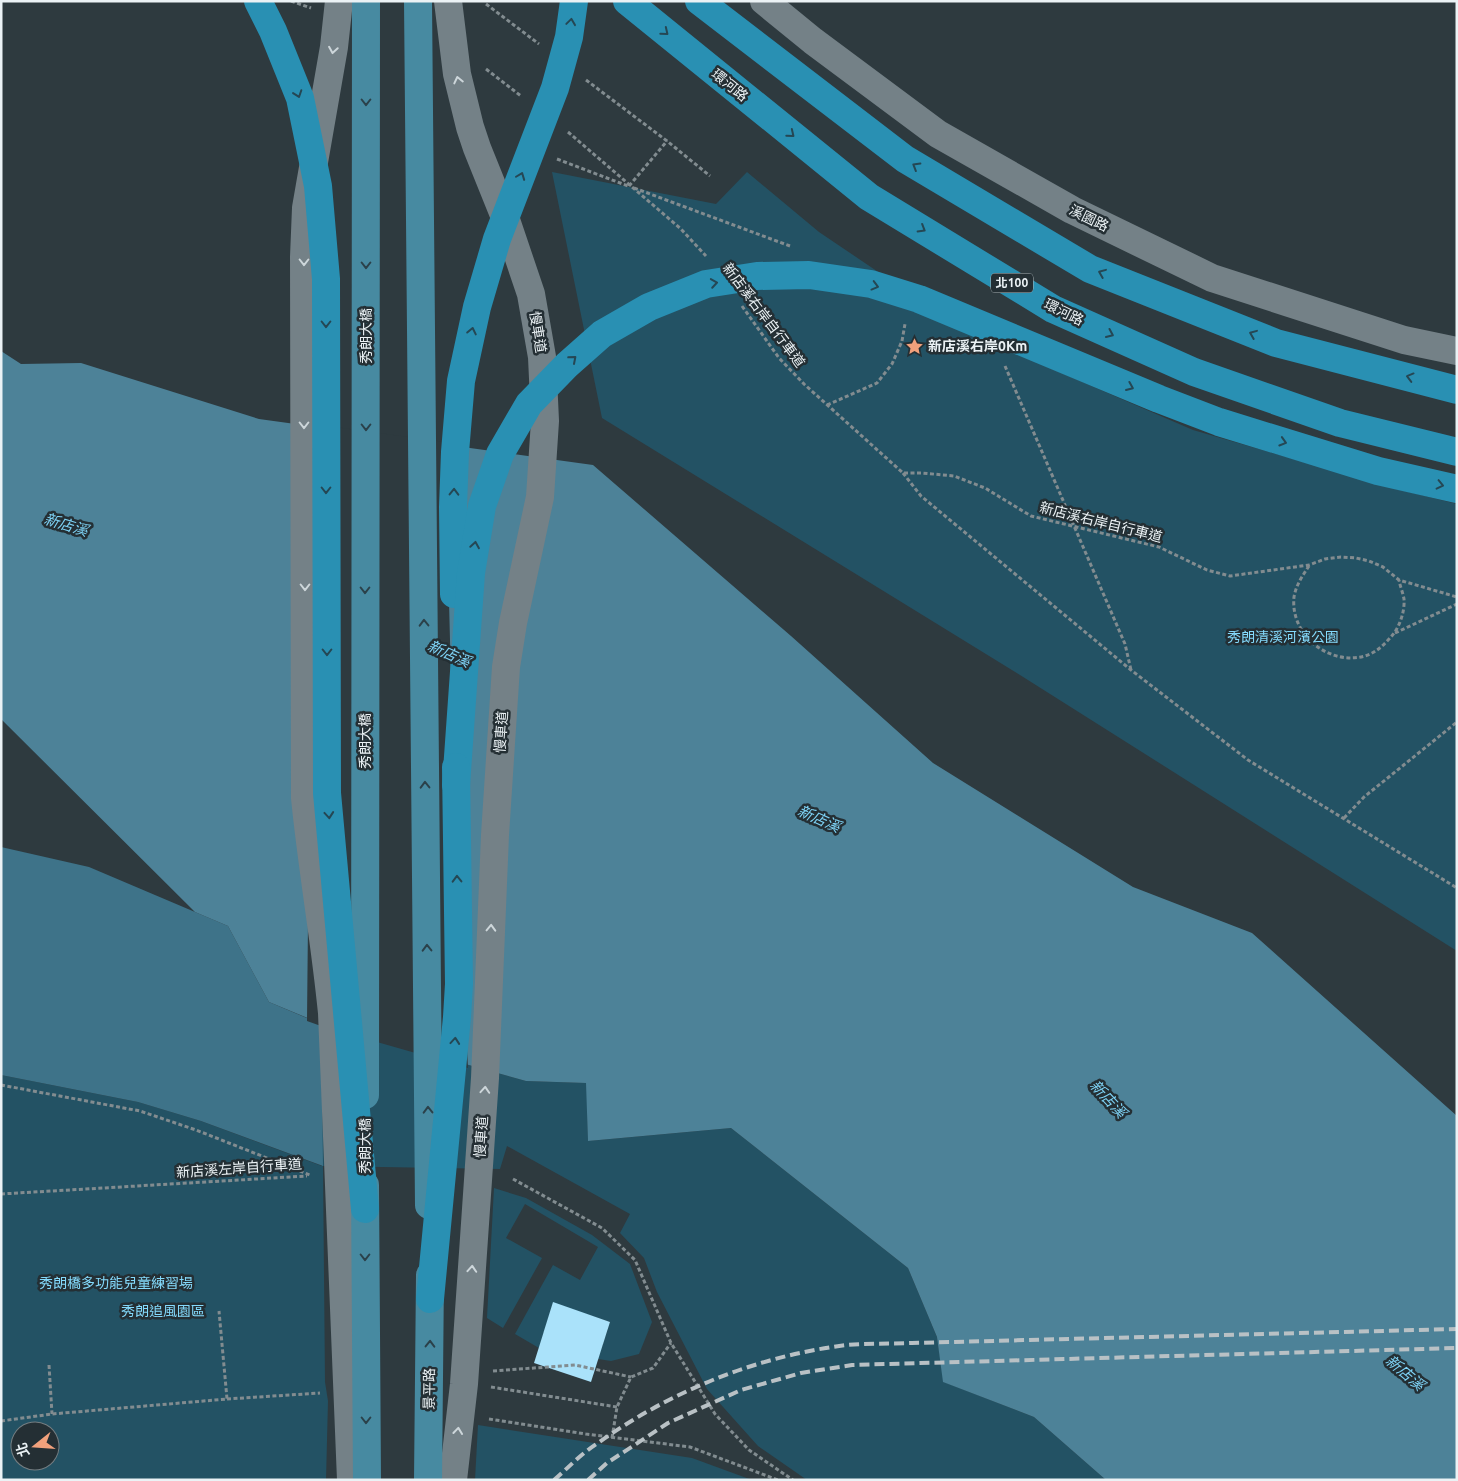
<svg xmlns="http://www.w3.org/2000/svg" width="1458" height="1481" viewBox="0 0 1458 1481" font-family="Ubuntu,'Noto Sans TC',sans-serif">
<rect width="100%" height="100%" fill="#2e3a3f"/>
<!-- green -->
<g fill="#235264" fill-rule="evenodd">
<path d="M552 172 716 204 747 172 819 232 899 286 1004 348 1193 430 1397 489 1457 504V951L1020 675 602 418Z"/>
<path d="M321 1024 526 1081 587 1083 588 1141 731 1128 908 1268 937 1337 944 1382 1034 1417 1106 1480H807L758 1446 707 1389 657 1292 644 1258 620 1233 630 1214 507 1146 500 1169 323 1166 325 1382 328 1401 326 1480H1V1075L138 1102 201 1121 322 1166ZM20 1431H50V1461H20Z"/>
<path d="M494 1188 526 1198 592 1235 630 1264 652 1322 639 1354 611 1361 598 1359 610 1322 553 1303 539 1348 515 1334 553 1265 580 1280 598 1247 525 1204 506 1238 542 1258 503 1328 487 1318Z"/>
<path d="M478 1425 692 1458 752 1480H475Z"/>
</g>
<!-- forest -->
<path fill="#3e7389" d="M1 847 89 867 228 926 269 1002 321 1024 323 1166 201 1121 138 1102 1 1075Z"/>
<!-- water -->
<path fill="#4d8298" d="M1 351 21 364 81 363 259 419 593 465 791 636 933 763 1133 887 1252 933 1457 1116V1480H1106L1034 1417 943 1382 937 1337 908 1268 731 1128 588 1141 586 1083 526 1081 322 1024 269 1002 228 926 195 912 1 719Z"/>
<!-- pier -->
<path fill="#2e3a3f" d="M313 424 445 442 454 799 468 1068 321 1026 307 1021Z"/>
<!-- building -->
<path fill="#aae2fa" d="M553 1302 610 1322 591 1382 534 1363Z"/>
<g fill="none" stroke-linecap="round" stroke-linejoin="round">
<!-- path -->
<g stroke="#828c90" stroke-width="3" stroke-dasharray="4 2.5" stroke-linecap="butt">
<path d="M291 1 311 8"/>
<path d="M486 4 539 44"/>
<path d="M486 69 521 96"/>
<path d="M586 80 667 141 710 176"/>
<path d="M568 132 681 229 706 256"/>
<path d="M557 159 628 186"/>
<path d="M629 186 667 141"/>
<path d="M634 188 790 246"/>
<path d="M742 306 779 358 804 384 903 473H922L954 476 985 488 1031 516 1159 547 1207 570 1230 576 1309 565 1325 559 1341 557 1356 558 1369 561 1383 567 1399 580 1457 597"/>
<path d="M1005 366 1125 644 1131 670"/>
<path d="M827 405 877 383 892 364 902 341 905 324"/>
<path d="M903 473 921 496 1131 670 1248 760 1457 888"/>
<path d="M1309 566C1303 575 1296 585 1294 597 1290 635 1329 666 1365 656 1375 653 1383 646 1390 638 1399 629 1405 612 1404 599 1403 593 1400 586 1399 580"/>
<path d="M1395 633 1457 604"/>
<path d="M1344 818 1364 797 1457 722"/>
<path d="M1 1085 140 1111 196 1130 310 1175"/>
<path d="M513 1179 602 1228 635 1260 671 1343 715 1414 749 1450 793 1480"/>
<path d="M1 1194 307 1176"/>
<path d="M49 1365 52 1414"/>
<path d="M493 1371 575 1365 631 1377"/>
<path d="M491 1387 617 1407"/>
<path d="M227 1399 320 1393"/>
<path d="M489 1419 586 1434 690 1447 778 1480"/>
<path d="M1 1421 52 1414 227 1399 219 1311"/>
<path d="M612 1438 617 1407 631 1377 653 1368 671 1343"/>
</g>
<!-- minor -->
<g stroke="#748187" stroke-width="28">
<path d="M339 1 334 47 306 208 304 257 305 798C312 869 325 941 332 1013L351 1480"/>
<path d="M448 1 457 74 470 127 477 148 506 220 531 294 542 357 545 421 540 497 513 623 506 667 495 835 485 1078 464 1384 453 1480"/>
<path d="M764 1 813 41 938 134 1072 210 1212 278 1404 340 1457 351"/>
</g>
<!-- major -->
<g stroke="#478aa1" stroke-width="28">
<path d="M418 1 429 1205"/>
<path d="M365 1095 366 1"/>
<path d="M365 1185 367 1480"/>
<path d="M428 1480 430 1275"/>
</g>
<!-- highway -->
<g stroke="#2990b3" stroke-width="28">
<path d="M258 1 273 31 300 98 318 186 326 279 327 793 365 1209"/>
<path d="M627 1 869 197 1053 309 1194 372 1340 423 1457 452"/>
<path d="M699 1 905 159 1090 269 1276 343 1457 390"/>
<path d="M454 594 453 507 455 452 461 381 477 307 497 239 555 88 569 37 574 1"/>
<path d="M456 785 471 573 482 506 500 454 529 404 567 365 602 334 649 307 706 284 757 276 809 275 871 284 919 299 1159 399 1219 422 1378 471 1457 489"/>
<path d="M430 1299 457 1017 459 984 456 767"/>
</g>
<!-- rail -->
<g stroke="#b9c1c5" stroke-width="4" stroke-dasharray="10 5" stroke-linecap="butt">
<path d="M554 1480C569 1467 582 1453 598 1443 671 1391 757 1356 847 1345 868 1343 890 1344 912 1343L1457 1329"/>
<path d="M588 1480 607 1463 668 1423 741 1390 801 1373 852 1365 1457 1348"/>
</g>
</g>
<!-- one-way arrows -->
<defs><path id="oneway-chevron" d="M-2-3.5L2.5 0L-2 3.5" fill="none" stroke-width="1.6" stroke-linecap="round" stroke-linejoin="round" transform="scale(1.25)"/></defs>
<g stroke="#254754">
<use href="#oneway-chevron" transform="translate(571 22) rotate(-82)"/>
<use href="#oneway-chevron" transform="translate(665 32) rotate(39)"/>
<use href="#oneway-chevron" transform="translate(298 94) rotate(71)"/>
<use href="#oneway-chevron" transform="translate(791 134) rotate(39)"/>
<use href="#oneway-chevron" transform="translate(916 166) rotate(-149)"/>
<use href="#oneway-chevron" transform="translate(521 176) rotate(-69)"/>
<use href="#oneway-chevron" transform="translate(922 229) rotate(31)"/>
<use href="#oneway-chevron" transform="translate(1102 273) rotate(-158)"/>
<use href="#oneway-chevron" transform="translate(714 283) rotate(-9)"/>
<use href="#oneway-chevron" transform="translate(875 286) rotate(15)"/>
<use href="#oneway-chevron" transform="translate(326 324) rotate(90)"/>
<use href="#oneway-chevron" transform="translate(472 331) rotate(-78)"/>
<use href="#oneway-chevron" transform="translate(1110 334) rotate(24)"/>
<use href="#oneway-chevron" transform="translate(1253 334) rotate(-158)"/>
<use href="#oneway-chevron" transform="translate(573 359) rotate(-41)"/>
<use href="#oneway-chevron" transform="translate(1410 377) rotate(-165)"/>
<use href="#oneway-chevron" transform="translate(1130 387) rotate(23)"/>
<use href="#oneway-chevron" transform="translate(1283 442) rotate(17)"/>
<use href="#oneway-chevron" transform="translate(1440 485) rotate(13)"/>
<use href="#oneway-chevron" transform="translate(326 490) rotate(90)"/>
<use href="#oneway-chevron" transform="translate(454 492) rotate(-89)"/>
<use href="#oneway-chevron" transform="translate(475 545) rotate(-81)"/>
<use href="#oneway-chevron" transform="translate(327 652) rotate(90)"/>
<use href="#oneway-chevron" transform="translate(329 815) rotate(85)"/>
<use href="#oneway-chevron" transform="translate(457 879) rotate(-91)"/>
<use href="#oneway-chevron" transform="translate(455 1041) rotate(-85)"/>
</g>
<g stroke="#cdd6da">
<use href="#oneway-chevron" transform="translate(333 50) rotate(99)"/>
<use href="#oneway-chevron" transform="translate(458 80) rotate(-103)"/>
<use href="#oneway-chevron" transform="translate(304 262) rotate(90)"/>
<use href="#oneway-chevron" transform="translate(304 425) rotate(90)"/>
<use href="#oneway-chevron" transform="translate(305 587) rotate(90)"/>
<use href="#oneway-chevron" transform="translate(491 928) rotate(-88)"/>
<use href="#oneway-chevron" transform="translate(485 1090) rotate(-86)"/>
<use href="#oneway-chevron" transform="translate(472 1269) rotate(-86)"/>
<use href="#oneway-chevron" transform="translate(458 1431) rotate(-84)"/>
</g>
<g stroke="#2b414a">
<use href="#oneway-chevron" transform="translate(366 102) rotate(90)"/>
<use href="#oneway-chevron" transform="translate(366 265) rotate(90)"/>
<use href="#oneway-chevron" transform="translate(366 427) rotate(90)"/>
<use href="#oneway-chevron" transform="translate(365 590) rotate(90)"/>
<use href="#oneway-chevron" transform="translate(424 623) rotate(-91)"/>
<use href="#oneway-chevron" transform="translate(425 785) rotate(-91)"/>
<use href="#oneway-chevron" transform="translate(427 948) rotate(-91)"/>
<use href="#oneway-chevron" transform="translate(428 1110) rotate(-91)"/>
<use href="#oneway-chevron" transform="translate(365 1257) rotate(90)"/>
<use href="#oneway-chevron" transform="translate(430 1344) rotate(-89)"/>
<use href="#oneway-chevron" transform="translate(366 1420) rotate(90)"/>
</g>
<!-- icons -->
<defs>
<symbol id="sight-bare" viewBox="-9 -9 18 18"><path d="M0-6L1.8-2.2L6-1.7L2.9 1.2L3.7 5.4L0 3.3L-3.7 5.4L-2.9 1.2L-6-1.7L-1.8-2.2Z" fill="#f1a17c" stroke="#242f34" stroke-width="2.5" paint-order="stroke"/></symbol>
</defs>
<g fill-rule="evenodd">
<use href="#sight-bare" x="902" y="334" width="25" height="25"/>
</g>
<g text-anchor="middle" stroke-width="5" stroke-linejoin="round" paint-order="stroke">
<!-- shield labels -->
<rect fill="#242f34" stroke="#afb8bb" stroke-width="1" x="991" y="273.5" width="42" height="19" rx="4"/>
<g font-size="12" font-weight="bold" fill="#ebf2f5">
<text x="1012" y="287">北100</text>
</g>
<!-- street labels -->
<g font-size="14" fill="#ebf2f5" stroke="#242f34">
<text transform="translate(730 85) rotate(39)" y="5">環河路</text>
<text transform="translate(1089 218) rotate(26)" y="5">溪園路</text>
<text transform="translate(1064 312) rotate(26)" y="5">環河路</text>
<text transform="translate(764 315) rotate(53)" y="5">新店溪右岸自行車道</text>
<text transform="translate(538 332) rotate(81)" y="5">慢車道</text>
<text transform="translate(366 336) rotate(-90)" y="5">秀朗大橋</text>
<text transform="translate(1101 522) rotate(14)" y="5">新店溪右岸自行車道</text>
<text transform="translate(501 732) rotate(-86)" y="5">慢車道</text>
<text transform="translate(365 741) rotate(-90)" y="5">秀朗大橋</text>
<text transform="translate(481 1137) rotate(-86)" y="5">慢車道</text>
<text transform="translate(365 1146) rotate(-90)" y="5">秀朗大橋</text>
<text transform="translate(239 1168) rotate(-4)" y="5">新店溪左岸自行車道</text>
<text transform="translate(429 1389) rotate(-89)" y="5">景平路</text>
</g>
<!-- poi labels -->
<g font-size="14" font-weight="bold" fill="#ebf2f5" stroke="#242f34" text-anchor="start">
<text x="928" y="351">新店溪右岸0Km</text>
</g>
<!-- park labels -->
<g font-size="14" fill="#84dafc" stroke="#242f34">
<text x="1283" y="642">秀朗清溪河濱公園</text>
<text x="116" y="1288">秀朗橋多功能兒童練習場</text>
<text x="163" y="1316">秀朗追風園區</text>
</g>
<!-- water labels -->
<g font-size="15" font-style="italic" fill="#7ed3f6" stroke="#242f34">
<text transform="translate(66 525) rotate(17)" y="5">新店溪</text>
<text transform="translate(449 654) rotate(24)" y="5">新店溪</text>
<text transform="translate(819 819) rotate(24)" y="5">新店溪</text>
<text transform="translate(1108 1099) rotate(47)" y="5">新店溪</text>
<text transform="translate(1405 1373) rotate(40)" y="5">新店溪</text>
</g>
</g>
<!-- border -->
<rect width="1458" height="1481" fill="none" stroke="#ebf2f5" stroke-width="5"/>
<!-- north arrow -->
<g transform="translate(35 1446) rotate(253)"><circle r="24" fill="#242f34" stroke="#747d81"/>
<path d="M0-4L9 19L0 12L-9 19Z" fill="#f1a17c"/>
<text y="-8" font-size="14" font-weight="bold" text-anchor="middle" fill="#ebf2f5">北</text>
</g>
</svg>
